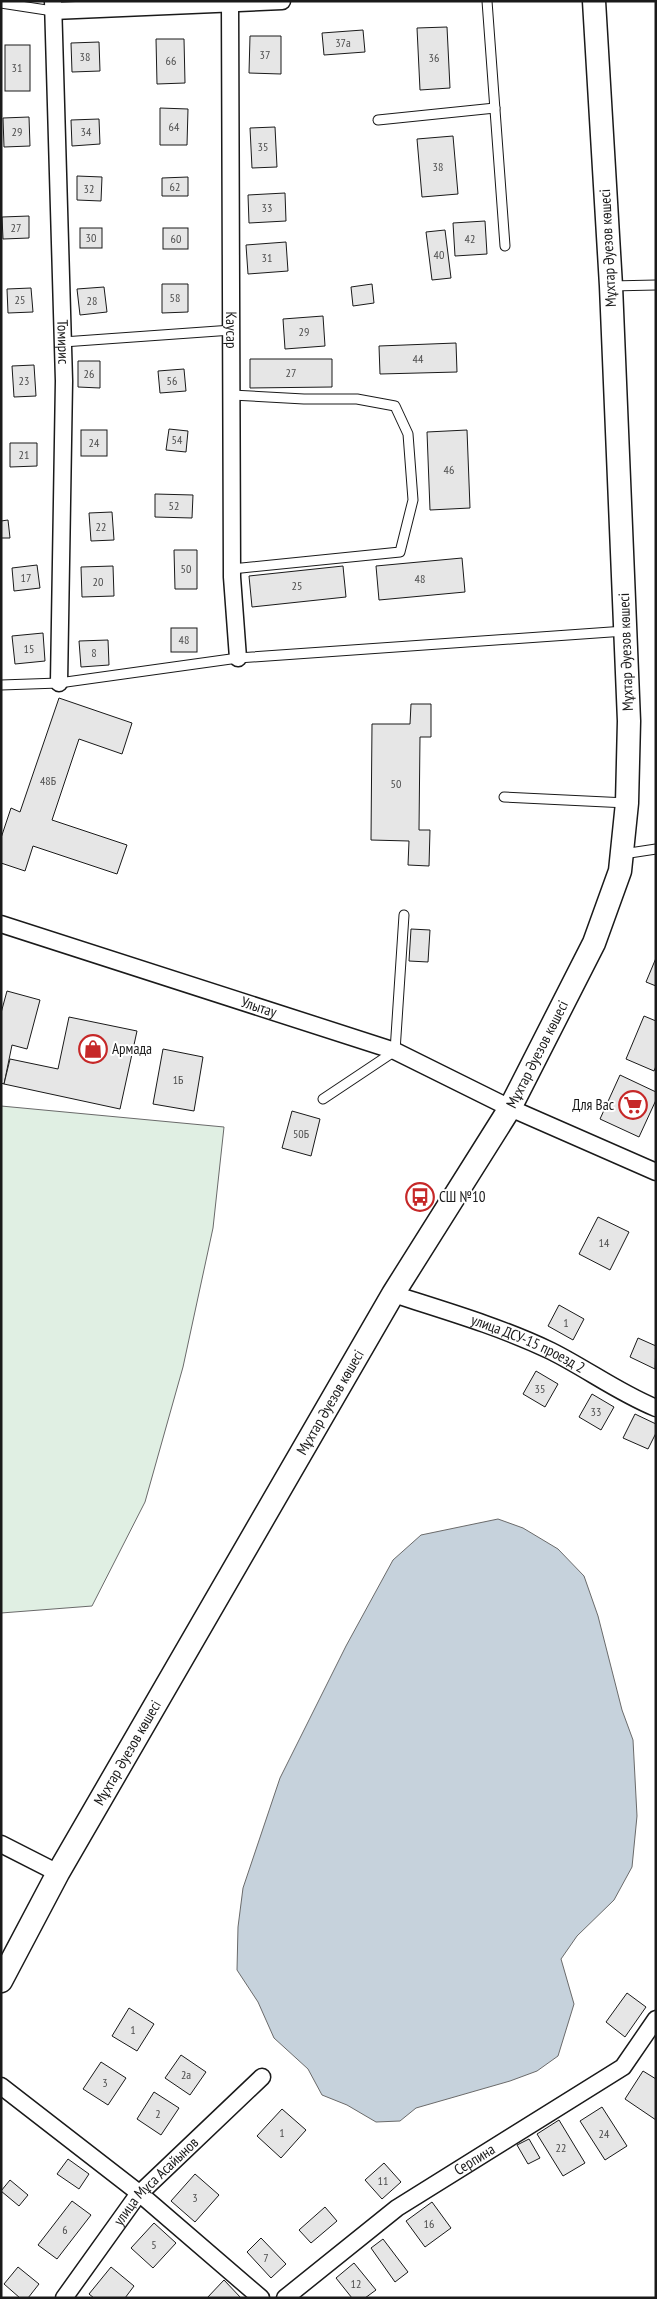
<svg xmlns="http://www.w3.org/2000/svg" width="657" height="2299" viewBox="0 0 657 2299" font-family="'PT Sans Narrow',sans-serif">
<rect width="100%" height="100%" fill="#fff"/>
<!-- green -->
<path fill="#e0efe3" stroke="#6a6a6a" d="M1 1106 224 1127 213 1228 183 1367 145 1502 92 1606 1 1613Z"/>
<!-- water -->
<path fill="#c6d2dc" stroke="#6a6a6a" d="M498 1519 523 1528 558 1549 584 1576 598 1616 622 1710 633 1740 637 1816 632 1867 614 1900 577 1936 561 1959 574 2004 558 2056 537 2071 510 2081 416 2108 400 2121 376 2122 347 2105 322 2095 308 2069 274 2038 258 2002 237 1970 238 1927 243 1888 280 1778 346 1646 393 1560 421 1535Z"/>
<!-- building -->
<g fill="#e6e6e6" stroke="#1a1a1a">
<path d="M447 27 450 88 420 90 417 28Z"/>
<path d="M363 30 365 52 324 55 322 33Z"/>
<path d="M250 36H281V74L249 73Z"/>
<path d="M156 39H184L185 83 157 84Z"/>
<path d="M99 42 100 71 72 72 71 43Z"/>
<rect x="5" y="45" width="25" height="46"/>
<path d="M160 108 188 109 187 145H160Z"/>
<path d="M29 117 30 146 4 147 3 118Z"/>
<path d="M99 119 100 144 72 146 71 120Z"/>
<path d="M275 127 277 167 252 168 250 128Z"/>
<path d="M453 136 458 194 422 197 417 139Z"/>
<path d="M77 176 102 177 101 201 77 200Z"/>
<path d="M188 177V196H162V178Z"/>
<path d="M285 193 286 221 249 223 248 195Z"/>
<path d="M29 216V238L3 239 2 217Z"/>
<path d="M485 221 487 254 455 256 453 223Z"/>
<rect x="80" y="228" width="22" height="20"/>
<rect x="163" y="228" width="25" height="21"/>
<path d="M445 230 451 278 432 280 426 232Z"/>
<path d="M286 242 288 271 248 274 246 245Z"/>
<path d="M162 284H188V312L162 313Z"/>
<path d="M372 284 374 303 353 306 351 287Z"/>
<path d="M104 287 107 312 80 315 77 289Z"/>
<path d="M31 288 33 312 8 313 7 289Z"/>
<path d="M323 316 325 346 285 349 283 319Z"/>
<path d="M456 343 457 372 380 374 379 346Z"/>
<path d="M250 359H332V387L250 388Z"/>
<path d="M78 361H100V388L78 387Z"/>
<path d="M34 365 36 396 14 397 12 366Z"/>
<path d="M184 369 186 391 160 393 158 371Z"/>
<path d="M169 429 188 431 186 452 166 450Z"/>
<rect x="81" y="430" width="26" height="26"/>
<path d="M467 430 470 508 430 510 427 432Z"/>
<path d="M10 443H37V466L10 467Z"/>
<path d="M155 494 193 495 192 518 155 517Z"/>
<path d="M112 512 114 540 91 541 89 513Z"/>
<path d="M8 520 10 538H1V521Z"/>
<path d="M174 550H197V589H175Z"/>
<path d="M462 558 465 592 379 600 376 566Z"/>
<path d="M37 565 40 588 14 591 12 568Z"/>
<path d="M113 566 114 596 82 597 81 567Z"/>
<path d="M343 566 346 597 252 607 249 576Z"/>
<rect x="171" y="628" width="26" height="24"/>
<path d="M43 633 45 661 15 664 12 636Z"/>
<path d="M108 640 109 665 81 667 79 641Z"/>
<path d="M59 698 132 723 122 754 79 739 52 820 127 845 117 874 33 846 25 871 1 863V838L11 808 20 812Z"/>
<path d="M411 704H431V737H420L419 830H430L429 866 408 865 409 841 371 840 372 724H410Z"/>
<path d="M411 929 430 930 428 962 409 961Z"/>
<path d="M656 958V986L646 982Z"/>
<path d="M7 991 40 1000 27 1049 12 1045 4 1084 1 1083V1013Z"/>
<path d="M644 1016 656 1021V1066L654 1071 626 1059Z"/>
<path d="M69 1017 137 1031 120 1109 4 1084 10 1059 58 1069Z"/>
<path d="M163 1049 203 1057 194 1111 153 1104Z"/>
<path d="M620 1075 656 1092V1100L639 1137 600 1119Z"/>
<path d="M292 1111 320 1119 311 1156 282 1148Z"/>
<path d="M598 1217 629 1232 610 1270 579 1254Z"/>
<path d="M559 1305 584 1319 573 1340 548 1326Z"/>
<path d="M638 1338 656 1346 655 1369 630 1357Z"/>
<path d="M536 1371 558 1384 545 1407 523 1394Z"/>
<path d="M592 1394 614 1407 601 1430 579 1417Z"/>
<path d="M635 1414 656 1424V1433L648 1449 623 1438Z"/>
<path d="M627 1993 646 2007 625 2037 606 2022Z"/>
<path d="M129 2008 154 2024 137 2051 112 2036Z"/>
<path d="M181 2055 206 2072 190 2095 165 2078Z"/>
<path d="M101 2062 126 2078 108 2105 83 2089Z"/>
<path d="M643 2071 656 2079V2120L625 2099Z"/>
<path d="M154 2092 179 2108 161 2135 137 2119Z"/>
<path d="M602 2107 627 2146 605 2160 580 2121Z"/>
<path d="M282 2109 306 2130 281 2158 257 2136Z"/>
<path d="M559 2120 585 2163 563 2176 537 2134Z"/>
<path d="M529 2139 540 2158 528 2164 517 2145Z"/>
<path d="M68 2159 89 2174 79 2189 57 2174Z"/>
<path d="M384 2163 401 2182 382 2199 365 2180Z"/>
<path d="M195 2174 219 2195 195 2222 171 2201Z"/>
<path d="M10 2180 28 2195 19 2206 1 2191Z"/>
<path d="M72 2201 91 2215 57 2259 38 2245Z"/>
<path d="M432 2202 451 2228 425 2247 406 2221Z"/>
<path d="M325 2207 337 2221 311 2243 299 2230Z"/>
<path d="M154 2223 176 2243 153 2268 131 2248Z"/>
<path d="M261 2238 286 2264 271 2278 247 2252Z"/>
<path d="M383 2239 408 2272 395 2282 371 2248Z"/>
<path d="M354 2263 376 2290 365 2298H352L336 2278Z"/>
<path d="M18 2267 39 2284 28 2298H20L4 2284Z"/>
<path d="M111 2267 134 2286 125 2298H94L89 2294Z"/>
<path d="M224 2280 241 2298H207Z"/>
</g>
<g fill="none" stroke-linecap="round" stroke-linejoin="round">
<defs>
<g id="lane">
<path d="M487 1 505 246"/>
<path d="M1 3 53 11"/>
<path d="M378 120 495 108"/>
<path d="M611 286 656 285"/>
<path d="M63 342 232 330"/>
<path d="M232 395 304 399H357L395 406 408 434 413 500 400 552 232 569"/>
<path d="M1 685 59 683 238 658 625 631"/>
<path d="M504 797 627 803"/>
<path d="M623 854 656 849"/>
<path d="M323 1099 395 1051 404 915"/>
</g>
<g id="street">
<path id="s1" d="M53 1 64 381 59 683"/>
<path id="s2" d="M230 1 232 577 238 658"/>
<path d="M53 11 282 1"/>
<path id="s3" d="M1 924 395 1051 510 1108 656 1172"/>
<path id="s4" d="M393 1294C446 1311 501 1327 551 1351 587 1369 619 1393 656 1408"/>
<path d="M1 1844 58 1873"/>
<path d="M1 2086 139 2193 261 2298"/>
<path id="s5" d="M64 2298 137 2196 262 2077"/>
<path id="s6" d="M285 2298 397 2208 623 2067 656 2019"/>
</g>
<g id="secondary">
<path id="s7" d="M1 1981 58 1873 393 1294 510 1108 594 943 620 871 627 803 629 721 611 286 594 1"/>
</g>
</defs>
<!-- lane casing -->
<use href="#lane" stroke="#1a1a1a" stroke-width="11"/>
<!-- street casing -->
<use href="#street" stroke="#1a1a1a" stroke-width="19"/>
<!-- secondary casing -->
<use href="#secondary" stroke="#1a1a1a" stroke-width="25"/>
<!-- lane -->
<use href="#lane" stroke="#fff" stroke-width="9"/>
<!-- street -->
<use href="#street" stroke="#fff" stroke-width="16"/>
<!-- secondary -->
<use href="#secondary" stroke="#fff" stroke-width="22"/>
</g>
<!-- icons -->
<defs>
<symbol id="shop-ring" viewBox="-11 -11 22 22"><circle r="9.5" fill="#fff" stroke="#c62828" stroke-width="1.5"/><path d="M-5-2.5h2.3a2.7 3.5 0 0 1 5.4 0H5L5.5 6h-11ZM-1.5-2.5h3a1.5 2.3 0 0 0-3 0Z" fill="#c62828"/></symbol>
<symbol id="supermarket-ring" viewBox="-11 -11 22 22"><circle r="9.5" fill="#fff" stroke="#c62828" stroke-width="1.5"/><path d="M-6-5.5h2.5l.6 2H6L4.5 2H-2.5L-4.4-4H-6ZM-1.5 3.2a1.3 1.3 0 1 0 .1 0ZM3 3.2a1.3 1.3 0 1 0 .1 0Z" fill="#c62828"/></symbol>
<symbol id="bus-ring" viewBox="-11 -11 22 22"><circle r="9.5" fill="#fff" stroke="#c62828" stroke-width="1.5"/><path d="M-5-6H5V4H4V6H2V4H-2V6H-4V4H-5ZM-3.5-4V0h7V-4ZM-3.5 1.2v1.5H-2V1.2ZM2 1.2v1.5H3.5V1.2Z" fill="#c62828"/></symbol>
</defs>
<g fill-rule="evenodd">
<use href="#shop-ring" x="77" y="1033" width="32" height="32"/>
<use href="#supermarket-ring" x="617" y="1089" width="32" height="32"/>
<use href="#bus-ring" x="404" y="1181" width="32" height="32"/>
</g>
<g text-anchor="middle" stroke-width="4" stroke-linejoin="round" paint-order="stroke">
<!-- number labels -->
<g font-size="12" fill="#4d4d4d">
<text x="343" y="47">37а</text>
<text x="265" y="59">37</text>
<text x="85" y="61">38</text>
<text x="434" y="62">36</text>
<text x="171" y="65">66</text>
<text x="17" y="72">31</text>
<text x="174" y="131">64</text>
<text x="17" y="136">29</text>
<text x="86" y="136">34</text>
<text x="263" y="151">35</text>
<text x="438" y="171">38</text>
<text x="175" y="191">62</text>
<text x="89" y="193">32</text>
<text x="267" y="212">33</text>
<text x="16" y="232">27</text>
<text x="91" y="242">30</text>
<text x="176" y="243">60</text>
<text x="470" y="243">42</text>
<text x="439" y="259">40</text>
<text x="267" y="262">31</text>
<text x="175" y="302">58</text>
<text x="20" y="304">25</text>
<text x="92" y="305">28</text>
<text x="304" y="336">29</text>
<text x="418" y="363">44</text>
<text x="291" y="377">27</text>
<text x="89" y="378">26</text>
<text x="24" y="385">23</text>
<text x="172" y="385">56</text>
<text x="177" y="444">54</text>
<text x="94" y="447">24</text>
<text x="24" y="459">21</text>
<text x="449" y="474">46</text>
<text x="174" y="510">52</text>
<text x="101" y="531">22</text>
<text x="186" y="573">50</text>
<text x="26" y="582">17</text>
<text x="420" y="583">48</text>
<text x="98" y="586">20</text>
<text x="297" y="590">25</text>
<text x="184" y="644">48</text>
<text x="29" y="653">15</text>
<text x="94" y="657">8</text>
<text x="48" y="785">48Б</text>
<text x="396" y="788">50</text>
<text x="178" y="1084">1Б</text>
<text x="301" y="1138">50Б</text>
<text x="604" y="1247">14</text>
<text x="566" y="1327">1</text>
<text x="540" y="1393">35</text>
<text x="596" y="1416">33</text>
<text x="133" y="2034">1</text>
<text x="186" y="2079">2а</text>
<text x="105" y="2087">3</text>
<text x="158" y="2118">2</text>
<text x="282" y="2137">1</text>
<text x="604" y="2138">24</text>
<text x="561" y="2152">22</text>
<text x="383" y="2185">11</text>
<text x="195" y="2202">3</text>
<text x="429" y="2228">16</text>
<text x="65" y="2234">6</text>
<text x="154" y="2249">5</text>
<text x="266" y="2262">7</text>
<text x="356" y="2288">12</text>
</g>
<!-- street labels -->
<g font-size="15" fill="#1a1a1a" stroke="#fff">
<text transform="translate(608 248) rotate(-93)" y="5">Мұхтар Әуезов көшесі</text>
<text dy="5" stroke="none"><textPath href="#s2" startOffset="329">Каусар</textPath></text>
<text dy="5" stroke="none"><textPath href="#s1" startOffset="341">Томирис</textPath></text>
<text transform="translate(626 652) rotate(-92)" y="5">Мұхтар Әуезов көшесі</text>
<text dy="5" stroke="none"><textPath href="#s3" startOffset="271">Улытау</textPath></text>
<text dy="5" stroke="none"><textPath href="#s7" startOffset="1071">Мұхтар Әуезов көшесі</textPath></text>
<text dy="5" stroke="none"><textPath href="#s4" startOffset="144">улица ДСУ-15 проезд 2</textPath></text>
<text dy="5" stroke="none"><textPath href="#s7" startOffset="666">Мұхтар Әуезов көшесі</textPath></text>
<text dy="5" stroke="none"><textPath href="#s7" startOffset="261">Мұхтар Әуезов көшесі</textPath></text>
<text dy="5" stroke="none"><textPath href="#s6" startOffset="235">Серпина</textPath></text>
<text dy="5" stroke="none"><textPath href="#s5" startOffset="149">улица Мұса Асайынов</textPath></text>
</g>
<!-- poi labels -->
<g font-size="15" fill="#1a1a1a" stroke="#fff" text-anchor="start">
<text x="112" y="1054">Армада</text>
<text x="614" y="1110" text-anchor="end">Для Вас</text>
<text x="439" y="1202">СШ №10</text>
</g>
</g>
<!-- border -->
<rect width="657" height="2299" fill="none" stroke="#1a1a1a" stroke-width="5"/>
</svg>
